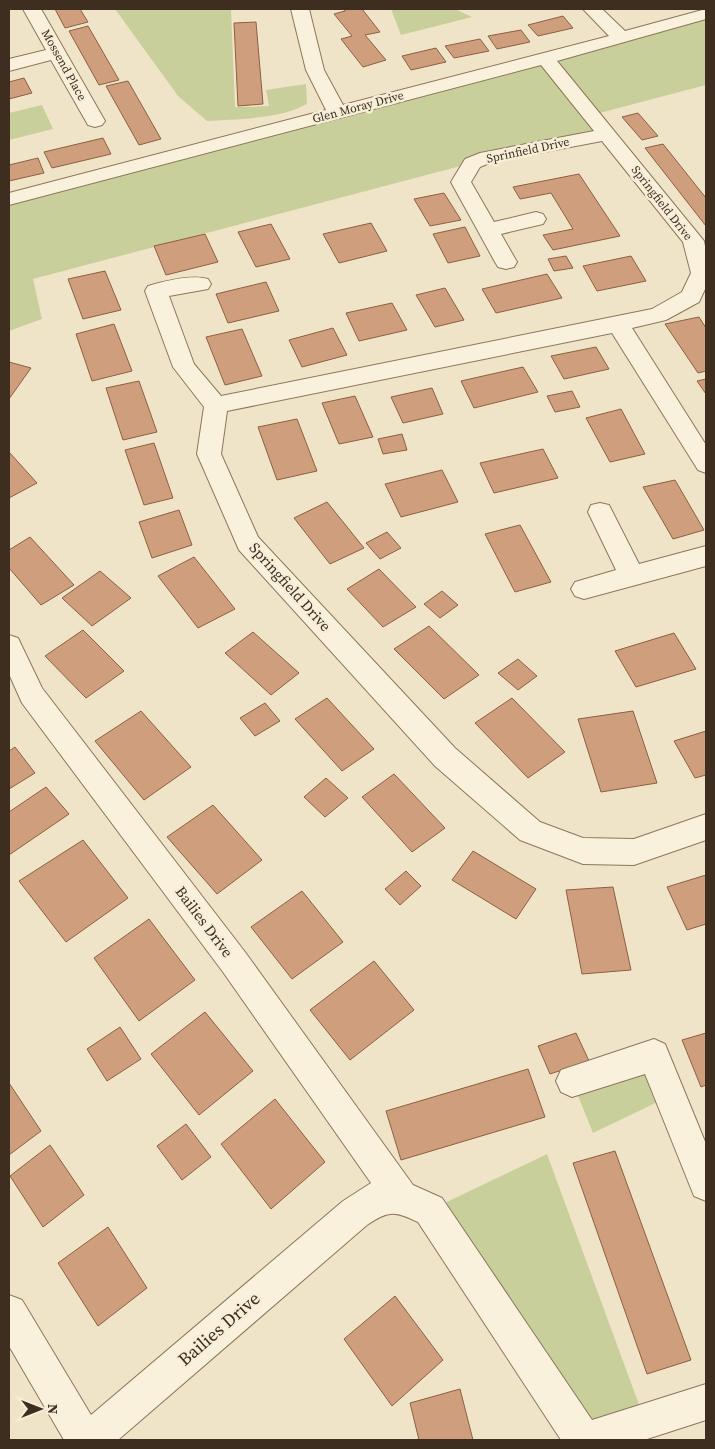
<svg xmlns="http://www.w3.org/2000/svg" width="715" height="1449" viewBox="0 0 715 1449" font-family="'Source Serif 4',serif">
<rect width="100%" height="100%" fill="#f0e4c8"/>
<!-- green -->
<g fill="#c9cf9b">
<path d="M115 9H231L235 107 269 106 266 90 306 84 307 104C281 119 237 119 207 121L178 96Z"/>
<path d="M391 9H455L472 17 401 35Z"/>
<path d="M706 13V85L592 115 608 134 472 163 33 279 42 319 9 331V199L622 38Z"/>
<path d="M42 105 53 129 9 140V113Z"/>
<path d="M654 1055 670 1096 593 1133 572 1081Z"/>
<path d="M547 1154 645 1421 588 1440H583L430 1210Z"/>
</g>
<!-- building -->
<g fill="#cf9f7d" stroke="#8d5f41">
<path d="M55 9H80L88 22 65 28Z"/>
<path d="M344 9H362L380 32 365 35 386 60 363 67 341 39 352 36 334 14 345 11Z"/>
<path d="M563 16 573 28 538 36 528 25Z"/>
<path d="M256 22 263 104 238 106 234 23Z"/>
<path d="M88 26 119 80 99 85 69 31Z"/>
<path d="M521 30 530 42 497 49 488 36Z"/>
<path d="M480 39 489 51 454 58 445 46Z"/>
<path d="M436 48 446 62 411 70 402 56Z"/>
<path d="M24 78 32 93 9 99V82Z"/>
<path d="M128 81 161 139 139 145 106 86Z"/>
<path d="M638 113 658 136 642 140 622 117Z"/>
<path d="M103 138 111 154 52 168 44 152Z"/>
<path d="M663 144 706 198V226L645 148Z"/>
<path d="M38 158 44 173 9 181V165Z"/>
<path d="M579 174 620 236 553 250 543 235 573 229 551 193 520 199 513 187Z"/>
<path d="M444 193 461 220 430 226 414 199Z"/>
<path d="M371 223 387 251 339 263 323 234Z"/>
<path d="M271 224 290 259 256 267 238 232Z"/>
<path d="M465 227 480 256 448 263 433 234Z"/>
<path d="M205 234 218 262 166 275 154 246Z"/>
<path d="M566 256 573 268 554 271 548 259Z"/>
<path d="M631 256 646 281 597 291 583 266Z"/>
<path d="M105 271 121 310 83 319 68 279Z"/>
<path d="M547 274 562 298 496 313 482 289Z"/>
<path d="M266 282 279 311 228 323 216 294Z"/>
<path d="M445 288 464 320 435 327 416 295Z"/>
<path d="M392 303 407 330 359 341 346 313Z"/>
<path d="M699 317 706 328V371L698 373 665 324Z"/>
<path d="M114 324 132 371 92 381 76 334Z"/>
<path d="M333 328 347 355 302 367 289 340Z"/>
<path d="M242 329 262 376 225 385 206 337Z"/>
<path d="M596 347 609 369 564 379 551 356Z"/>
<path d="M9 362 31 368 9 399Z"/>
<path d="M523 367 538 392 474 408 461 381Z"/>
<path d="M706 379V394L697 381Z"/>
<path d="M139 381 157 432 123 440 106 388Z"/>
<path d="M432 388 443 414 403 423 391 397Z"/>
<path d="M572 391 580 407 555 412 547 396Z"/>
<path d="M355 396 373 437 339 444 322 403Z"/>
<path d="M621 409 645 454 610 462 586 418Z"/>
<path d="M297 419 317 471 277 480 258 427Z"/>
<path d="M402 434 407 450 383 454 378 439Z"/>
<path d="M154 443 173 498 144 505 125 450Z"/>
<path d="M543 449 558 478 494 493 480 463Z"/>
<path d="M9 452 37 483 9 498Z"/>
<path d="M442 470 458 502 401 517 385 484Z"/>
<path d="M675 480 704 530 673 539 643 487Z"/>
<path d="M327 502 364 548 330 564 294 518Z"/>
<path d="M179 510 192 545 152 558 139 522Z"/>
<path d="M520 525 551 582 515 592 485 534Z"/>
<path d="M387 532 401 548 380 559 366 543Z"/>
<path d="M30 537 74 585 41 605 9 568V550Z"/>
<path d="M194 557 235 609 198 628 158 576Z"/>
<path d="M379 569 416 607 383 627 347 589Z"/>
<path d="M100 571 131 598 92 626 62 598Z"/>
<path d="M442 591 458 605 440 618 424 604Z"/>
<path d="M429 626 479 675 444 699 394 649Z"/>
<path d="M83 630 124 671 86 698 45 656Z"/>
<path d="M253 632 299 673 271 695 225 653Z"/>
<path d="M674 633 696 669 636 687 615 651Z"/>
<path d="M518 659 537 676 518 690 498 673Z"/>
<path d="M327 698 374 749 342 771 295 719Z"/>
<path d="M512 698 565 752 528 778 475 723Z"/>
<path d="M265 703 280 721 255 736 240 718Z"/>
<path d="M141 711 191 767 144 800 95 741Z"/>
<path d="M633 711 657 783 601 792 578 719Z"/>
<path d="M706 731V775L695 778 674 741Z"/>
<path d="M15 747 35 773 9 789V751Z"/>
<path d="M394 774 445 828 412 852 362 797Z"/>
<path d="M326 778 348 798 325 817 304 797Z"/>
<path d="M46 787 69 814 9 855V812Z"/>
<path d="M213 805 262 860 217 894 167 837Z"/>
<path d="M83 840 128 898 66 942 19 881Z"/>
<path d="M473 851 536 889 516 919 452 880Z"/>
<path d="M406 871 421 886 400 905 385 889Z"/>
<path d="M706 875V924L687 930 667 887Z"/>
<path d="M613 887 631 970 582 974 566 890Z"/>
<path d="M302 891 343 942 292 979 251 927Z"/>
<path d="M149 919 195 980 139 1021 94 958Z"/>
<path d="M374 961 414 1010 350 1060 310 1010Z"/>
<path d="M205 1012 253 1071 199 1115 151 1054Z"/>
<path d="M120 1027 141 1059 107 1081 87 1049Z"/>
<path d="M576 1033 589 1061 550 1074 538 1046Z"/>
<path d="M706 1033V1085L701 1087 682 1040Z"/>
<path d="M528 1069 545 1117 401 1160 386 1111Z"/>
<path d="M9 1083 41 1131 9 1155Z"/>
<path d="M275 1099 325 1162 271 1209 221 1144Z"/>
<path d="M186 1124 211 1157 182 1180 157 1146Z"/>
<path d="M50 1145 84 1195 43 1227 10 1176Z"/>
<path d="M615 1151 691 1360 647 1374 573 1163Z"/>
<path d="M108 1227 147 1288 98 1326 58 1263Z"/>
<path d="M395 1296 443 1360 392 1406 344 1339Z"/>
<path d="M460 1389 473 1440H419L410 1403Z"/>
</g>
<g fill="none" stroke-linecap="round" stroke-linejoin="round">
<defs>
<g id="minor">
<path d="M23 9H41L105 121 102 125 95 127 88 125 51 60 9 71V59L46 50Z"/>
<path d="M291 9H309L324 70 343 105 609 36 583 9H602L625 31 706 9V19L557 61 704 241 706 251V287L699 302 666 320 632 328 706 445V473L698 470 612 333 227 411 221 454 258 537 455 748 540 822 583 838 634 839 706 814V840L634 865 583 864 520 840 435 766 239 550 197 454 204 407 173 367 145 291 148 286C165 281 191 274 208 279L211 284 208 289 169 296 194 364 221 396 652 309 682 292 691 273 683 242 602 141 492 162 480 167 471 182 494 222 536 212 543 214 546 219 543 224 501 234 517 262 514 267 506 269 498 267 495 262 451 182 465 159 480 153 594 131 541 65 9 205V193L326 110 306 70Z"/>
<path d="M600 503 609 505 639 564 706 546V566L584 599 575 596 571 589 575 582 616 570 588 512 591 505Z"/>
<path d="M9 635 18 638 42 688 245 952 413 1185 442 1198 592 1420 706 1384V1420L644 1440H561L418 1222C395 1211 389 1210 367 1225L118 1440H64L9 1346V1295L22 1300 91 1415 343 1201 371 1183 223 972 22 703 9 674Z"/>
<path d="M654 1039 665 1044 706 1144V1201L694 1196 645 1074 572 1097 561 1092 556 1081 561 1070Z"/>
</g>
</defs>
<!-- minor casing -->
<use href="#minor" stroke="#8d765c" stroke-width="2"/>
<!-- minor -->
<use href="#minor" fill="#faf1dc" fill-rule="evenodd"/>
</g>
<g text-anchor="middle" stroke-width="5" stroke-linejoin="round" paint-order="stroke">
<!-- far-street labels -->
<g font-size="12" fill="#3d2e20" stroke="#f7eed8">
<text transform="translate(64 65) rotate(61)" y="4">Mossend Place</text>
<text transform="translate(358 107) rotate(-15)" y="4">Glen Moray Drive</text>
<text transform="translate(528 150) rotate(-12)" y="4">Sprinfield Drive</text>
<text transform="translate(662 203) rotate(52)" y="4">Springfield Drive</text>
</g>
<!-- street labels -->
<g font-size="15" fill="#3d2e20" stroke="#f7eed8">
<text transform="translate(290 587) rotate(48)" y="5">Springfield Drive</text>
<text transform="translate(204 922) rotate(53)" y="5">Bailies Drive</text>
</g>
<!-- near-street labels -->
<g font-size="18" fill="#3d2e20" stroke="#f7eed8">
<text transform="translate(219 1329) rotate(-41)" y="6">Bailies Drive</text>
</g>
</g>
<!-- border -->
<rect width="715" height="1449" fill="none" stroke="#3d2e20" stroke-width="20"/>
<!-- north arrow -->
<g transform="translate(40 1409) rotate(90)" stroke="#f7eed8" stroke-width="4" paint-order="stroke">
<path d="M0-4L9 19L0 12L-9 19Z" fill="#3d2e20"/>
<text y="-8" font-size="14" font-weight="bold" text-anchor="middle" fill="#3d2e20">N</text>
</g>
</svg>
